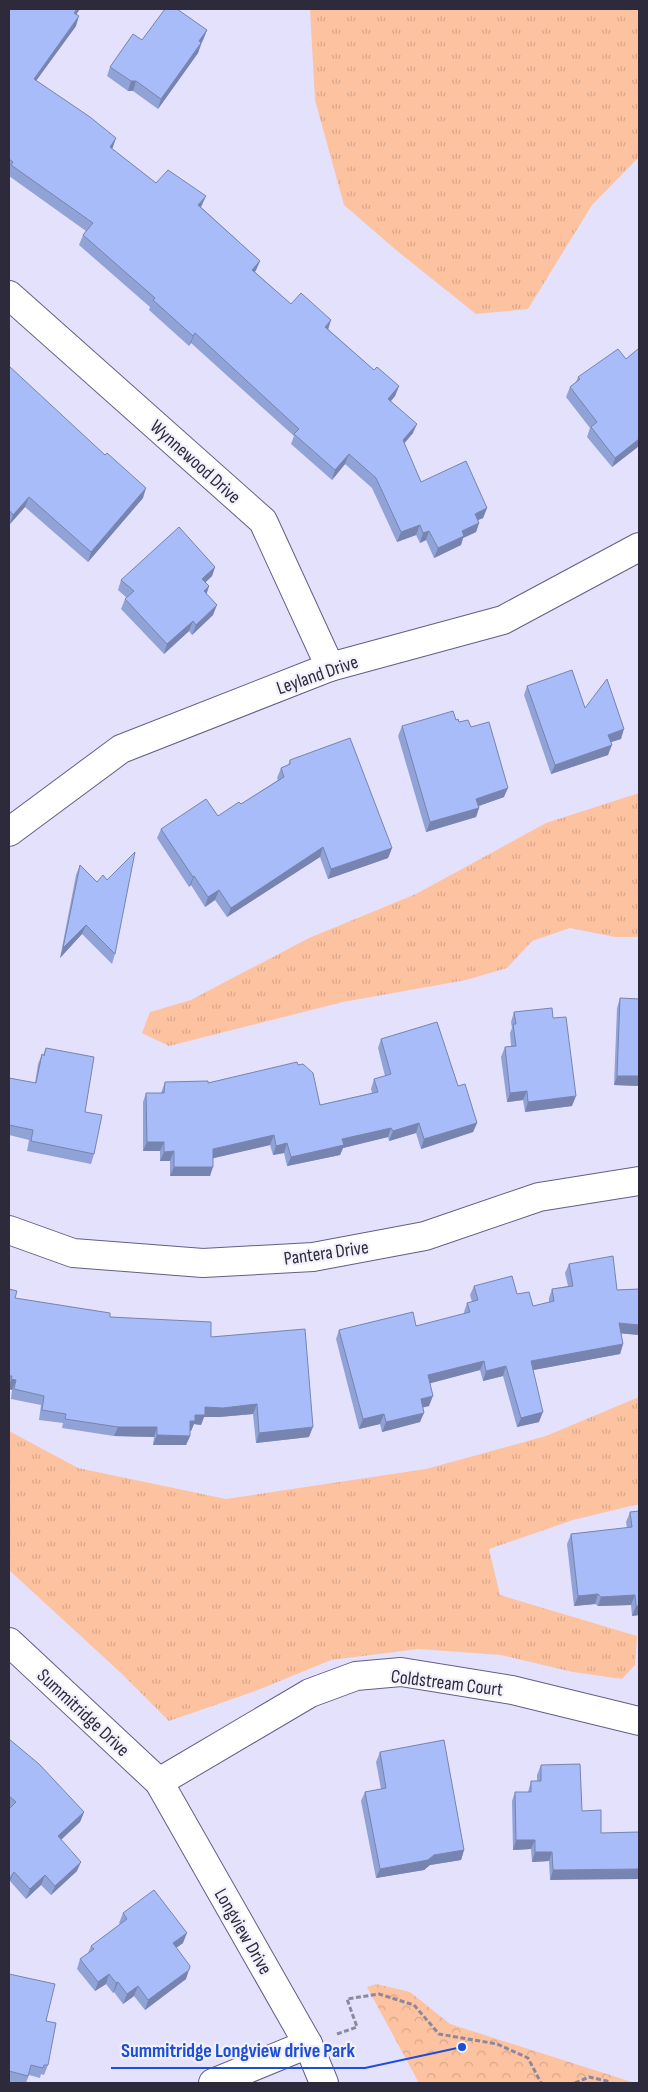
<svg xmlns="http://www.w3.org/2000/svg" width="648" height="2092" viewBox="0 0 648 2092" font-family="'Sofia Sans Condensed',sans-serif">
<defs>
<pattern id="grass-tufts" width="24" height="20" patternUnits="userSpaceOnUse" patternTransform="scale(1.25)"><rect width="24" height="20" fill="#fdc2a0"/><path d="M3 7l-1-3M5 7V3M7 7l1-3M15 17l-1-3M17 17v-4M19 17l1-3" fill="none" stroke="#d9a78b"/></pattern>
<pattern id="park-crowns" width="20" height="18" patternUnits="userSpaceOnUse" patternTransform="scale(1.25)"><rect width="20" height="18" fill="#fdc2a0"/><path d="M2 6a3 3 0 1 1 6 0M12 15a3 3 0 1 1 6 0" fill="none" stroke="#d9a78b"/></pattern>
</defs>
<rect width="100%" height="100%" fill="#e4e1fc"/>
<!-- grass -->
<g fill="url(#grass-tufts)">
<path d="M310 9H639V157L592 205 528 309 476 314 396 250 344 205 315 100Z"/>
<path d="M639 793V937H615L570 928 532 941 507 968 466 980 343 1002 169 1046 142 1033 150 1012 191 1000 309 938 416 894 546 823Z"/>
<path d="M639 1397V1504L573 1520 489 1549 500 1595 637 1636 635 1665 622 1679 573 1672 501 1655 418 1649 331 1660 258 1690 169 1721 121 1673 9 1570V1431L78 1468 226 1499 426 1469 546 1436Z"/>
</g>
<!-- park -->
<path fill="url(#park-crowns)" d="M376 1984 410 1992 450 2024 635 2083H419L367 1987Z"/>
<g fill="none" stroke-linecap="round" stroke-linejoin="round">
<defs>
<g id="street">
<path d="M9 295 263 521 330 667"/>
<path d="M9 832 121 749 330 667 503 620 639 547"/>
<path d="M9 1230 73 1253 203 1263 313 1257 425 1236 539 1197 639 1181"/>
<path d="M9 1642 159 1782 308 2044 324 2083"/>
<path d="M159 1782 310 1693 356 1676 401 1672 512 1690 639 1721"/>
<path d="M213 2083 308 2044"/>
</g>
</defs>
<!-- street casing -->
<use href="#street" stroke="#655e85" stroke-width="30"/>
<!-- path -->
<g stroke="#8c899f" stroke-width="3" stroke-dasharray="5 2.5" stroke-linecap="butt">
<path d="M337 2034 357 2027 347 1999 379 1994 414 2005 439 2034 497 2044 528 2058 541 2083"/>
<path d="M575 2083 589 2077 607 2081 609 2083"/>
</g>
<!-- street -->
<use href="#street" stroke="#fff" stroke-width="28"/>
</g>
<!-- wall -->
<g fill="#91a2d7">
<path d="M9 9 76 14V26L36 81 113 147 112 149 156 183 202 205 201 207 260 261 256 270 255 272 291 304 328 329 374 370 399 386 395 396 391 401 413 433 404 444 421 482 487 508 483 518 478 520 479 523 476 532 463 538 461 545 434 558 426 540 420 543 416 535 397 542 372 488 345 464 332 480 291 444 294 436 191 343 189 346 149 310 150 307 79 245 83 235 86 231 9 176Z"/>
<path d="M207 30 198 53 158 109 133 91H128L107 76 110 67 142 40Z"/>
<path d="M626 359 639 446 612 467 587 437 590 428 566 397 570 387 576 382 578 377Z"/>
<path d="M9 366 143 498 88 562 25 507 10 524 9 523Z"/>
<path d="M215 567 212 576 205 582 209 586 206 594 213 615 192 635 189 631 164 654 121 609 125 599 127 598 118 590 121 580Z"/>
<path d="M527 686 585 708 621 739 611 742 608 755 551 774 524 695Z"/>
<path d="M456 720 459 722 471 727 504 797 479 806V808L476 817 426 832 398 736 402 726Z"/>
<path d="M290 760 392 848 388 858 328 879 320 857 227 917 215 900 205 907 191 885 189 887 157 838 161 829 218 816 241 804 278 780 277 778 281 768 288 765Z"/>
<path d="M80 865 115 954 112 964 82 934 60 958 76 875Z"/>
<path d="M620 998 639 1086 614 1085 617 1008Z"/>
<path d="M514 1012 553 1018 572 1106 525 1112 523 1100 507 1102 501 1057 505 1047 511 1046 510 1033 512 1028 511 1022Z"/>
<path d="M381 1039 458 1086 477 1123 473 1132 421 1149 416 1133 389 1141 388 1137 343 1148 340 1155 287 1166 284 1153 273 1155 270 1145 213 1158 210 1176H170V1161H160V1151H143V1102L146 1093H161L165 1082 208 1083 298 1065 320 1105 372 1093 371 1089 374 1079 385 1076 378 1048Z"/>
<path d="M46 1048 85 1112 94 1154 91 1164 27 1151 29 1140 9 1135V1078L35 1083 38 1064 42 1054 43 1055Z"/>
<path d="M569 1264 617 1290 638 1289 639 1266V1335L621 1333 623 1344 620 1354 533 1370 539 1422 517 1427 503 1376 483 1381 480 1370 430 1383 429 1406 423 1407 420 1422 382 1432 380 1424 359 1429 336 1339 339 1330 416 1326 464 1314V1312L467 1303 472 1302 470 1295 474 1286 517 1294 533 1306 549 1302V1298L552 1289 568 1286 565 1273Z"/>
<path d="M9 1289 15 1298 211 1337 309 1437 256 1443 253 1414 219 1417H204L201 1425 194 1424 191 1431H190V1436L186 1445H153L154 1437 114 1436 62 1428 63 1423 39 1420 41 1405 11 1399 12 1390 9 1389Z"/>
<path d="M639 1511V1615L632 1616 631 1605 598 1606 595 1604 574 1606 567 1544 571 1534 627 1528 626 1522 630 1512Z"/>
<path d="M9 1739 84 1812 80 1822 61 1840 77 1871 51 1895 41 1885 26 1899 10 1881 9 1884Z"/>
<path d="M380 1752 464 1850 461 1860 430 1865 424 1870 376 1878 361 1801 365 1792 381 1789 376 1762Z"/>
<path d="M541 1765 582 1811 550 1880 549 1861 532 1862 531 1849 513 1850 512 1801 515 1792H528L531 1781H537V1775Z"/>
<path d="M123 1913 183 1943 176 1948 186 1979 145 2010 134 1996 123 2004 114 1992 113 1993 106 1984 95 1991 77 1969 80 1959 88 1953 91 1946 120 1924 119 1923Z"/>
<path d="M9 1974 46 2021 48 2065 44 2075 41 2074 40 2078 29 2075 26 2083H15L9 2082Z"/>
</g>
<!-- shaded-wall -->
<g fill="#7684af">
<path d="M77 9H80L71 22 74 13Z"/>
<path d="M79 16 76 26 30 89 34 79Z"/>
<path d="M207 30 203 40 195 51 199 41Z"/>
<path d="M201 43 198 53 158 109 161 99Z"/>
<path d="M131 81H136L133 91H128Z"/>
<path d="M116 138 113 147 106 157 110 147Z"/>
<path d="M206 196 202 205 194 214 198 205Z"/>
<path d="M260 261 256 270 248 279 252 270Z"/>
<path d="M331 320 328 330 325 327Z"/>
<path d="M195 333 191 343 189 346 193 336Z"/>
<path d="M399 386 395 396 385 408 388 399Z"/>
<path d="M417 424 413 433 399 449 403 440Z"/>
<path d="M639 439V446L612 467 615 458Z"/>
<path d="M349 454 345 464 332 480 335 470Z"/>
<path d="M146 488 143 498 88 562 91 552Z"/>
<path d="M29 497 25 507 10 524 13 515Z"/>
<path d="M487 508 483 518 471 523 475 514Z"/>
<path d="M479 523 476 532 463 538 461 545 434 558 438 548 462 531Z"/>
<path d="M420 525 416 535 397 542 401 532Z"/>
<path d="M429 531 426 540 420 543 423 533Z"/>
<path d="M215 567 212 576 199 589 202 579Z"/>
<path d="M209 586 206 596 204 591Z"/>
<path d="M217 605 213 615 192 635 196 625Z"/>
<path d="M193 621 189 631 164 654 167 644Z"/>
<path d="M624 729 621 739 605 744 608 735Z"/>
<path d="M612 745 608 755 551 774 555 765Z"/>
<path d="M508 788 504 797 473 808 476 799Z"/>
<path d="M479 808 476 817 426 832 430 822Z"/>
<path d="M323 847 320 857 227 917 231 908Z"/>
<path d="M392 848 388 858 328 879 331 869Z"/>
<path d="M194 876 191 885 189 887 193 877Z"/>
<path d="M219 890 215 900 205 907 208 897Z"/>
<path d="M86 925 82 934 60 958 63 948Z"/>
<path d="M617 1076H639V1086L614 1085Z"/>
<path d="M527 1091 523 1100 507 1102 510 1093Z"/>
<path d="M576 1096 572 1106 525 1112 528 1102Z"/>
<path d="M419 1123 416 1133 389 1141 393 1131Z"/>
<path d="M477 1123 473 1132 421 1149 424 1139Z"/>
<path d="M391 1128 388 1137 343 1148 340 1155 287 1166 291 1157 342 1139Z"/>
<path d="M274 1135 270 1145 210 1159 213 1149Z"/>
<path d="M147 1142H164L160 1151H143Z"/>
<path d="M287 1143 284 1153 273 1155 276 1146Z"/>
<path d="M174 1151 170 1161H160L164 1152Z"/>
<path d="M174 1167H213L210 1176H170Z"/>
<path d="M619 1323 639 1325V1335L616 1333Z"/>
<path d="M623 1344 620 1354 528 1371 531 1361Z"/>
<path d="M484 1361 480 1370 424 1385 428 1375Z"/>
<path d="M506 1366 503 1376 483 1381 486 1371Z"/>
<path d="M11 1379 16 1380 12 1390 9 1389V1387Z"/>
<path d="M433 1396 429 1406 417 1409 421 1399Z"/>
<path d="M257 1404 253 1414 219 1417H204L201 1425 194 1424 191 1431 187 1430 190 1421 195 1415 205 1407Z"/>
<path d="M543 1412 539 1422 517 1427 521 1418Z"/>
<path d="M424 1413 420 1422 382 1432 386 1422Z"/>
<path d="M384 1414 380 1424 359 1429 363 1419Z"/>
<path d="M118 1427H157L154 1437 114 1436Z"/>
<path d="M313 1427 309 1437 256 1443 259 1433Z"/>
<path d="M157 1435 190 1436 186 1445H153Z"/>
<path d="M598 1594 595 1604 574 1606 578 1596Z"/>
<path d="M635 1595 631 1605 598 1606 601 1597Z"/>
<path d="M636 1606H639V1615L632 1616Z"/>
<path d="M84 1812 80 1822 54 1846 58 1836Z"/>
<path d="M516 1840H535L531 1849 513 1850Z"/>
<path d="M464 1850 461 1860 430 1865 424 1870 376 1878 380 1869 434 1855Z"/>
<path d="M535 1852H552L549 1861 532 1862Z"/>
<path d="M81 1862 77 1871 51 1895 55 1886Z"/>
<path d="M639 1869V1879L550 1880 553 1870Z"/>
<path d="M14 1872 10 1881 9 1884V1880Z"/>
<path d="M45 1875 41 1885 26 1899 30 1889Z"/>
<path d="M187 1933 183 1943 169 1953 173 1943Z"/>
<path d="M189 1970 186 1979 145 2010 148 2000Z"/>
<path d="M109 1974 106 1984 95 1991 98 1982Z"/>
<path d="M118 1982 114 1992 113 1993 116 1983Z"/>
<path d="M138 1986 134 1996 123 2004 127 1994Z"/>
</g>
<!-- building -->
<g fill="#a9bcfa" stroke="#7684af">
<path d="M9 9H77L74 13 79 16 34 79 90 117 116 138 110 147 156 183 168 170 206 196 198 205 260 261 252 270 291 304 301 293 331 320 325 327 374 370 377 367 399 386 388 399 417 424 403 440 421 482 466 461 487 508 475 514 479 523 462 531 464 536 438 548 429 531 423 533 420 525 401 532 376 478 349 454 335 470 294 434 299 429 195 333 193 336 153 300 155 298 83 235 93 223 11 165 13 162 9 159Z"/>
<path d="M165 9H177L207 30 199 41 201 43 161 99 136 81H131L110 67 133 34 142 40Z"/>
<path d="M618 349 626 359 638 349 639 350V439L615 458 591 427 597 422 570 387 580 379 578 377Z"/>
<path d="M9 366 105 455 107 453 146 488 91 552 29 497 13 515 9 510Z"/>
<path d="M179 527 215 567 202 579 209 586 204 591 217 605 196 625 193 621 167 644 125 599 134 591 121 580Z"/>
<path d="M572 670 585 708 607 679 624 729 608 735 612 745 555 765 527 686Z"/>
<path d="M453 711 456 720 458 719 459 722 468 720 471 727 489 722 508 788 476 799 479 808 430 822 402 726Z"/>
<path d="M350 738 392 848 331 869 323 847 231 908 219 890 208 897 194 876 193 877 161 829 206 799 218 816 239 802 241 804 284 777 281 768 290 764V760Z"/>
<path d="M135 852 115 954 86 925 63 948 80 865 97 882 103 875 107 880Z"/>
<path d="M620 998 639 999V1076H617Z"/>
<path d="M552 1008 553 1018 566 1017 576 1096 528 1102 527 1091 510 1093 505 1047 516 1046 513 1024H516L514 1012Z"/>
<path d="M437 1022 458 1086 465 1084 477 1123 424 1139 419 1123 393 1131 391 1128 342 1139 344 1145 291 1157 287 1143 276 1146 274 1135 213 1149V1167H174V1151L164 1152V1142H147L146 1093H164L165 1082 208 1081V1083L297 1062 298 1065 303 1064 313 1073 320 1105 378 1092 374 1079 391 1074 381 1039Z"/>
<path d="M46 1048 94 1057 85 1112 102 1115 94 1154 31 1141 33 1130 9 1125V1078L36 1083 42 1054 44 1056Z"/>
<path d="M613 1256 617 1290 639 1289V1325L619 1323 623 1344 531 1361 543 1412 521 1418 506 1366 486 1371 484 1361 428 1375 433 1396 421 1399 424 1413 386 1422 384 1414 363 1419 339 1330 413 1312 416 1326 470 1312 467 1303 478 1300 474 1286 512 1276 517 1294 529 1292 533 1306 554 1301 552 1289 573 1286 569 1264Z"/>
<path d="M9 1289 17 1291 15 1298 110 1313V1317L211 1322V1337L305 1329 313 1427 259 1433 257 1404 223 1408 205 1407V1415H195V1421H190V1436L157 1435V1427H118L65 1419 66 1414 42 1410 44 1396 14 1389 16 1380 11 1379 12 1376H9Z"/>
<path d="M639 1511V1606H636L635 1595 601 1597 598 1594 578 1596 571 1534 632 1527 630 1512Z"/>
<path d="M9 1739 39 1764 84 1812 58 1836 81 1862 55 1886 45 1875 30 1889 14 1872 9 1880V1809L16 1802 9 1796Z"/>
<path d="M444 1740 464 1850 434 1855 428 1860 380 1869 365 1792 386 1788 380 1752Z"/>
<path d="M580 1764 582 1811 601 1810V1833L639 1832V1869L553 1870 552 1852H535V1840H516L515 1792H531V1781H541V1765Z"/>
<path d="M154 1890 187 1933 173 1943 190 1966 189 1970 148 2000 138 1986 127 1994 118 1982 116 1983 109 1974 98 1982 80 1959 94 1949 91 1946 127 1919 123 1913Z"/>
<path d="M9 1974 55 1984 46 2021 56 2023 48 2065H44L43 2068 31 2065 28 2076 9 2071Z"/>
</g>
<g text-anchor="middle" stroke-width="4.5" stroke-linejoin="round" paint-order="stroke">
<!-- street labels -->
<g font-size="19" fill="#2d2a3b" stroke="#f2f0fa">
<text transform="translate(196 461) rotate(42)" y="7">Wynnewood Drive</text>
<text transform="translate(317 674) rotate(-19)" y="7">Leyland Drive</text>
<text transform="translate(326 1252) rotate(-8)" y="7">Pantera Drive</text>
<text transform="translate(447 1682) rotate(7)" y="7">Coldstream Court</text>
<text transform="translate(84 1712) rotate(43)" y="7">Summitridge Drive</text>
<text transform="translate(244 1931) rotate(60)" y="7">Longview Drive</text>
</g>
</g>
<!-- callouts -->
<path fill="none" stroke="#1d4ed8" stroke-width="2" d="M462 2047L365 2068H111"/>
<circle fill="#1d4ed8" stroke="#f2f0fa" stroke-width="2" cx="462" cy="2047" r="5"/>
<g font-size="20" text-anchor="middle" font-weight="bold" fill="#1d4ed8" stroke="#f2f0fa" stroke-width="4.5" stroke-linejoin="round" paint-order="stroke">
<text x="238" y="2057">Summitridge Longview drive Park</text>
</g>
<!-- border -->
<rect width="648" height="2092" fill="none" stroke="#2d2a3b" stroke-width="20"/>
</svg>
